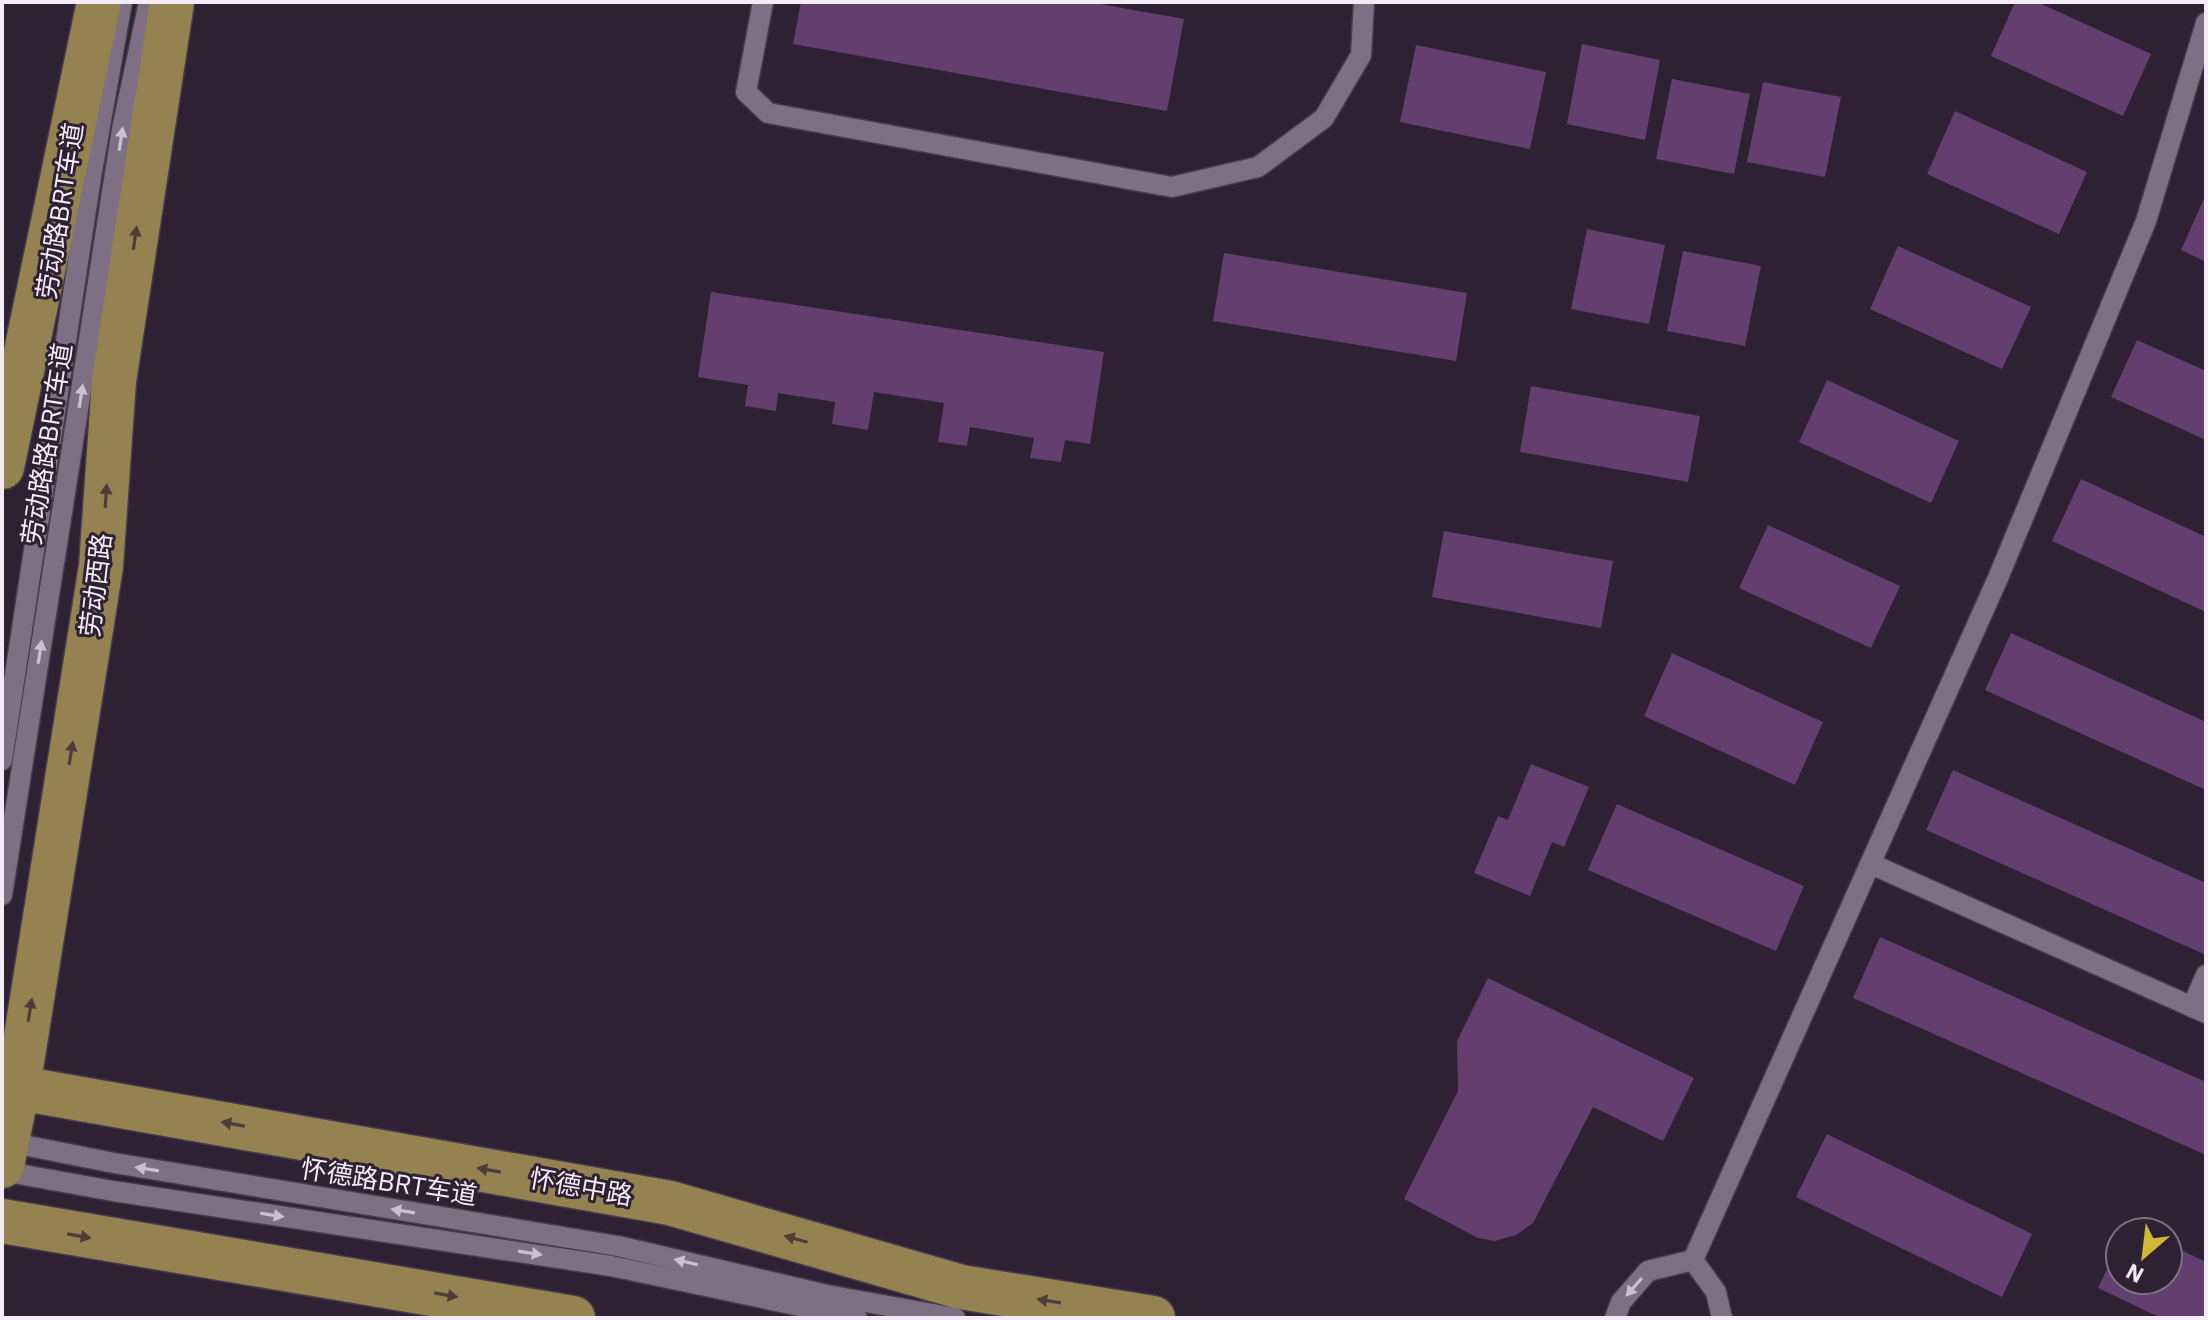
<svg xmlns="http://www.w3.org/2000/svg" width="2208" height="1320" viewBox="0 0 2208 1320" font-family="'IBM Plex Sans','Noto Sans SC',sans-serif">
<rect width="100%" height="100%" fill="#2e2133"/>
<!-- building -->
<g fill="#633f70">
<path d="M801 2H1089L1184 19 1167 111 793 44Z"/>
<path d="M2015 2H2037L2151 54 2123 116 1991 56Z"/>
<path d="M1582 44 1660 60 1645 140 1567 124Z"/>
<path d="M1416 45 1546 72 1530 149 1400 122Z"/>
<path d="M1672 79 1750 94 1734 174 1656 159Z"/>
<path d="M1763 82 1841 97 1825 177 1747 162Z"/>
<path d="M1955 111 2087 172 2059 234 1927 174Z"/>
<path d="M2206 194V262L2181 250Z"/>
<path d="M1587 229 1665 245 1649 324 1571 309Z"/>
<path d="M1898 246 2031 307 2002 369 1870 309Z"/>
<path d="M1683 251 1761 266 1745 346 1667 331Z"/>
<path d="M1224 253 1467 293 1456 361 1213 321Z"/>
<path d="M711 292 1104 352 1090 444 1065 440 1061 462 1030 458 1034 438 970 427 967 446 938 442 944 403 874 392 868 430 832 424 835 402 778 393 776 411 745 406 748 385 698 377Z"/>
<path d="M2137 340 2206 371V440L2111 397Z"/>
<path d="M1827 380 1959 441 1931 503 1799 442Z"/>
<path d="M1531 386 1700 416 1688 482 1520 452Z"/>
<path d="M2081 479 2206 537V612L2052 541Z"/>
<path d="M1768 525 1900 586 1871 648 1739 588Z"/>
<path d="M1444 531 1613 561 1601 628 1432 597Z"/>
<path d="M2011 633 2206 722V790L1985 690Z"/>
<path d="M1672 653 1823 722 1795 785 1644 716Z"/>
<path d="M1531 764 1589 787 1564 847 1552 842 1530 896 1474 873 1498 816 1508 820Z"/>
<path d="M1953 770 2206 883V955L1926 830Z"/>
<path d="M1617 804 1804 886 1776 951 1588 870Z"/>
<path d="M1880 937 2206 1082V1155L1853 998Z"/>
<path d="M1488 978 1694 1078 1663 1141 1593 1107 1533 1223 1516 1235 1495 1241 1478 1238 1404 1199 1458 1091 1457 1041Z"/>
<path d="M1827 1134 2032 1234 2002 1297 1796 1197Z"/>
<path d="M2120 1242V1280H2168V1244L2206 1262V1318H2161L2098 1288Z"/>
</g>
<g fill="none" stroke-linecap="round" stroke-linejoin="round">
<defs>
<g id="lane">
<path d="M763 2 746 92 768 113 1172 187 1258 167 1324 118 1361 55 1364 2"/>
<path d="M2 760 91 177 122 2"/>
<path d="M1871 864 2206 1013"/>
<path d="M2 895 122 129 149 2"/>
<path d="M2192 1007 2206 975"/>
<path d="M3 1141 114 1163 618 1246 827 1295 955 1318"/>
<path d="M2 1171 113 1191 611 1266 857 1318"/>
<path d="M1693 1260 1998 578 2146 221 2206 23"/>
<path d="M1615 1318 1621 1302 1648 1271 1693 1260 1716 1292 1722 1318"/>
</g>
<g id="primary">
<path d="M2 467 99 2"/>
<path d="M2 1085 670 1203 961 1287 1153 1318"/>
<path d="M2 1166 18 1087 101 566 114 381 172 2"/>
<path d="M2 1221 573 1318"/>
</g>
</defs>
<!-- lane casing -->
<use href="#lane" stroke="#473c4b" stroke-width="23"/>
<!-- primary casing -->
<use href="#primary" stroke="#473c4b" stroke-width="47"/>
<!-- lane -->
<use href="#lane" stroke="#7e6f84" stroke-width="20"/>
<!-- primary -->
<use href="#primary" stroke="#948250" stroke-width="44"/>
</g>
<!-- one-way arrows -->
<defs><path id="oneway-solid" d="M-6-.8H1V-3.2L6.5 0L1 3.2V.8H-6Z" transform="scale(2)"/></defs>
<g fill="#cbc0cf">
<use href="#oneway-solid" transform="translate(121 139) rotate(-81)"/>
<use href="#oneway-solid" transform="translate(81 396) rotate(-81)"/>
<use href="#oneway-solid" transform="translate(40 652) rotate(-81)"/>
<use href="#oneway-solid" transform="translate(147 1169) rotate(-171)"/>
<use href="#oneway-solid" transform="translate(403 1211) rotate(-171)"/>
<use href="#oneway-solid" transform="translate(272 1215) rotate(9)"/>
<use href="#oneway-solid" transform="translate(530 1253) rotate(9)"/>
<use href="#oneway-solid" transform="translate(686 1262) rotate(-167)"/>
<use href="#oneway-solid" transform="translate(1634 1287) rotate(131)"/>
</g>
<g fill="#4d3e3c">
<use href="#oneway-solid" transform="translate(135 238) rotate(-82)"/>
<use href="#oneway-solid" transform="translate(106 496) rotate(-86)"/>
<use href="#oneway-solid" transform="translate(71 753) rotate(-81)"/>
<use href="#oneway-solid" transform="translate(30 1010) rotate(-81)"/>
<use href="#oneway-solid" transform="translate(233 1124) rotate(-170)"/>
<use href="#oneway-solid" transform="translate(489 1170) rotate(-170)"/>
<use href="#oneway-solid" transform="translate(79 1236) rotate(10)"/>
<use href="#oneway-solid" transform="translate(796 1239) rotate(-164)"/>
<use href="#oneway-solid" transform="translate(446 1295) rotate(10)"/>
<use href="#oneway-solid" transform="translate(1049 1301) rotate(-171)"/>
</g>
<g text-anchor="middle" stroke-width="6" stroke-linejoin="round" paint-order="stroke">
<!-- street labels -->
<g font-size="26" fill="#f4ebf7" stroke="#2e2133">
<text transform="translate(60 211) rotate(-81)" y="9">劳动路BRT车道</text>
<text transform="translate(47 444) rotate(-81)" y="9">劳动路路BRT车道</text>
<text transform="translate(96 585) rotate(-83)" y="9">劳动西路</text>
<text transform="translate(389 1182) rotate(9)" y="9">怀德路BRT车道</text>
<text transform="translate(581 1187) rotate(10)" y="9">怀德中路</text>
</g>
</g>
<!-- border -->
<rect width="2208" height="1320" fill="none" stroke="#f4ebf7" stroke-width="8"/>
<!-- north arrow -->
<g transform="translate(2144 1256) rotate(208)"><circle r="38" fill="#2e2133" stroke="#7d7281" stroke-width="2"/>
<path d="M0-6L14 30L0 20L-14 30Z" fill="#d0b736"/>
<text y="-12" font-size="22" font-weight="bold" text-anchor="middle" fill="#f4ebf7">N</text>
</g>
</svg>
